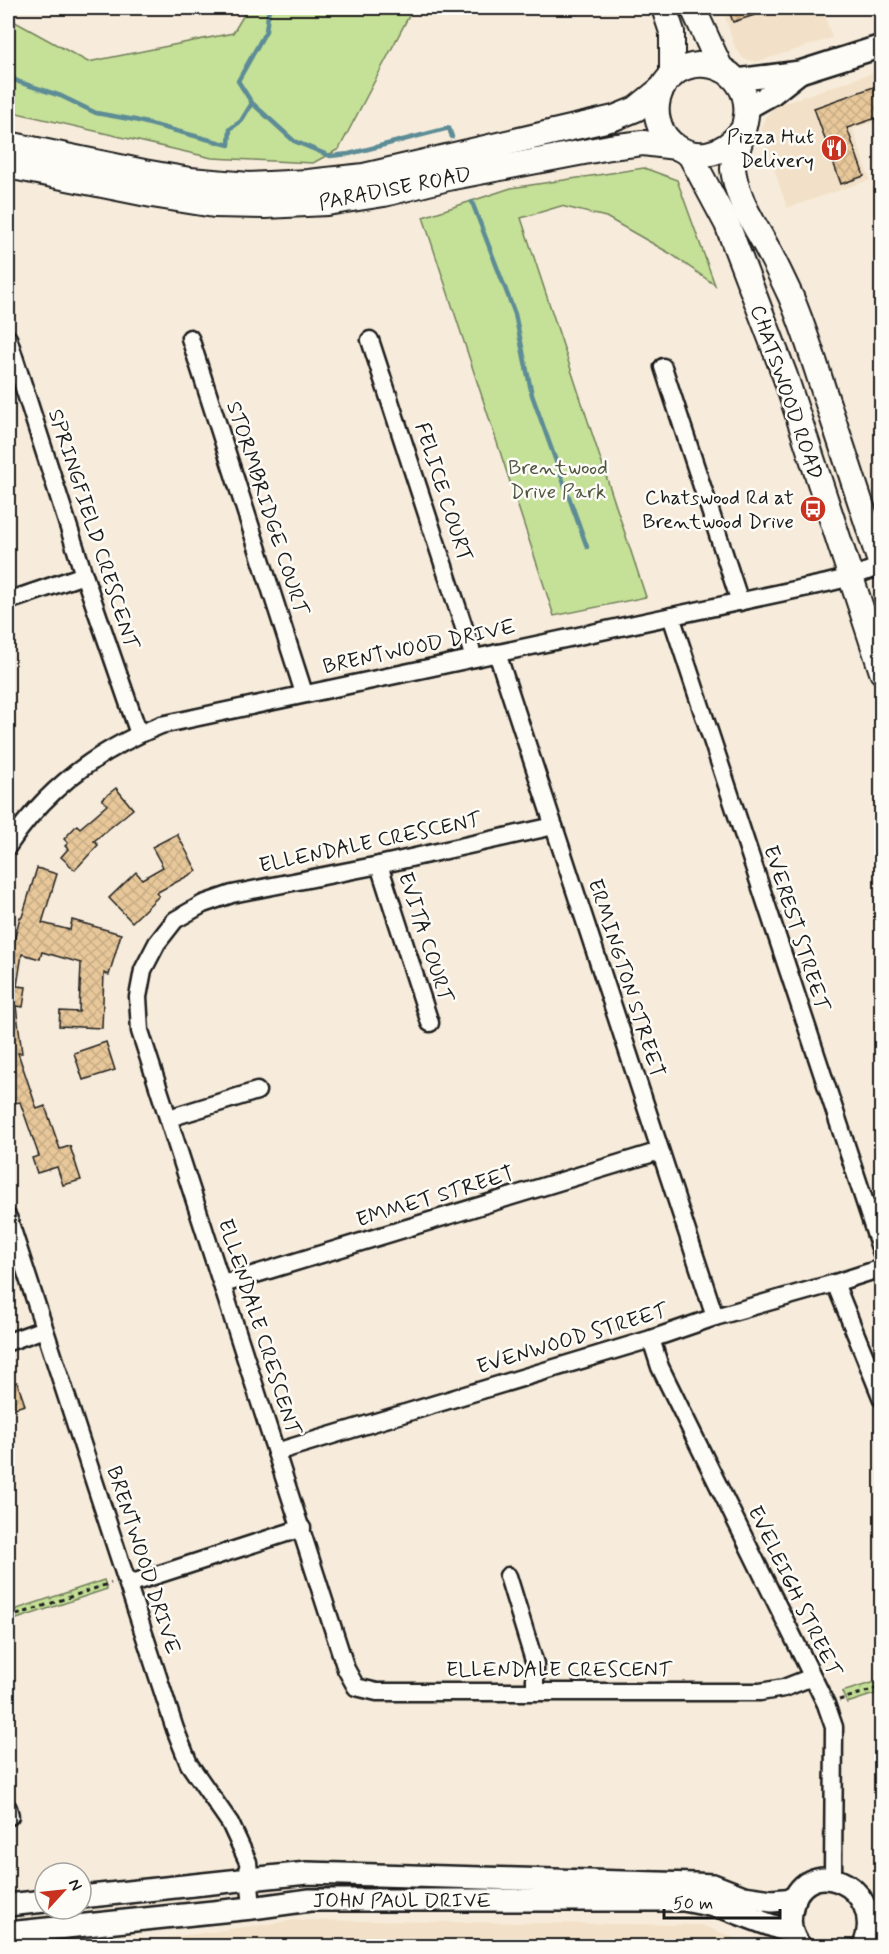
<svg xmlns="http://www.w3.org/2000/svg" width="889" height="1954" viewBox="0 0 889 1954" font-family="Mynerve,sans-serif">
<defs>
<pattern id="grass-dots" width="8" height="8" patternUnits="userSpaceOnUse" patternTransform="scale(1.5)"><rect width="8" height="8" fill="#c5e097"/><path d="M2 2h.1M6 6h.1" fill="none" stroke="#a9c082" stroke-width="1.8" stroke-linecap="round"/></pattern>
<pattern id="building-cross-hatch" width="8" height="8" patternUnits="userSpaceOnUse" patternTransform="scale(1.5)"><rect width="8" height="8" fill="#e8c89a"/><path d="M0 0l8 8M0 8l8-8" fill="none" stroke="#c6ab84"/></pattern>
</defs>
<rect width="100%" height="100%" fill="#f7ecdb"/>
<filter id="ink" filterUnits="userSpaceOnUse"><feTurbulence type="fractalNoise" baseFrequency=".0167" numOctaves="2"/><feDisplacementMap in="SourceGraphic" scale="12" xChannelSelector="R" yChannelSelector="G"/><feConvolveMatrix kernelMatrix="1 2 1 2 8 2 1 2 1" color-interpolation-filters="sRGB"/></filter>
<g filter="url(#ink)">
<!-- built -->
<g fill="#f2e1c8">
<path d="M722 8H823L832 38 757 62 744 59 735 48Z"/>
<path d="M881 70V119L853 129 870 180 787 208 761 130 766 116 775 106Z"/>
<path d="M295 1920 702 1925 755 1946H82L129 1943Z"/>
</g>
<!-- grass -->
<g fill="url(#grass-dots)" stroke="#707e5a" stroke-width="1.5">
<path d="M104 1580 107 1589 8 1622V1612Z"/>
<path d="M881 1680V1692L847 1703 842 1692Z"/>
</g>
<!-- park -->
<g fill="#c5e097" stroke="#707e5a" stroke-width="1.5">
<path d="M248 8H413L339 149 313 163 212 158 8 111V18L88 62 233 33Z"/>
<path d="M644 168 677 180 715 285 671 254 606 217 561 206 521 218 646 597 554 616 423 217 511 188Z"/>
</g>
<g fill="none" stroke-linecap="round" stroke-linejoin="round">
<!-- stream -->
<g stroke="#5d8c96" stroke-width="4.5">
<path d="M8 76 19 82 61 96 96 113 135 120 229 145 230 129 241 121 252 103 238 81 266 31 269 8"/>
<path d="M252 103 294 141 330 156 349 154 449 128 452 137"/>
<path d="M472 202 515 314 532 395 587 547"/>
</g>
</g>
<!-- building -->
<g fill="url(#building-cross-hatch)" stroke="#1c1c1c" stroke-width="1.5">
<path d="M728 8H769L770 10 733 22Z"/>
<path d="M882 84V116L847 128 864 176 841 184 814 108Z"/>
<path d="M116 788 133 809 94 841 98 845 75 870 61 857 68 849 65 846 68 843 64 839 77 825 80 828 107 805 102 799Z"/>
<path d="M177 834 197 871 156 893 159 896 132 922 109 898 136 872 142 879 163 867 152 847Z"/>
<path d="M37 868 57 874 42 923 70 930 72 920 121 934 109 975 104 973 102 1028 59 1026 60 1011 79 1012 81 963 42 952 40 959 22 954 17 986 26 987 23 1007 16 1006 22 1053H18L37 1109 45 1106 60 1149 70 1146 81 1180 63 1185 57 1167 37 1173 32 1158 39 1156 20 1102 15 1103 8 1082V965L20 917H22Z"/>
<path d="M106 1042 115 1070 83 1080 74 1053Z"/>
<path d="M17 1382 25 1405 8 1410V1385Z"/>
</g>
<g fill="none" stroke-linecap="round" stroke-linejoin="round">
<defs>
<path id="service" d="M90 8H92"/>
<g id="minor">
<path d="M8 338 84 575 139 734"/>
<path d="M190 338 304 693"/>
<path d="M370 340 474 658"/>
<path d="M663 367 740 602"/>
<path d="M8 601 84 575"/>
<path d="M671 616 882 1254"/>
<path d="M497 653 715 1317"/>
<path d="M554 826 379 865 232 894 203 904 175 920 157 943 143 970 138 997 140 1031 346 1669 356 1687 377 1692H760L784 1688 812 1677"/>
<path d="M8 846C45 790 98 750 161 725L827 583 851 577 881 566"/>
<path d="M379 865 430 1023"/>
<path d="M169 1118 257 1091"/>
<path d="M8 1217 175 1729 189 1764 230 1823 248 1862 252 1908"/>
<path d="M835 1283 882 1399"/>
<path d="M223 1284 660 1151"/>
<path d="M651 1339 660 1367 826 1704 834 1727 833 1877"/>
<path d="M8 1342 44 1329"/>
<path d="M276 1452 651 1339 715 1317 835 1283 882 1268"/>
<path d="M508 1576 535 1664V1691"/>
<path d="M129 1584 302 1528"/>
<path d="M8 1808 10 1816"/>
</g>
<g id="tertiary">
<path d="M737 80 800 72 882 46"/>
<path d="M747 108 772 94 800 72"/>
<path d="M81 1897 307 1873 694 1884 713 1885 744 1897 772 1901 795 1899"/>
<path d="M8 1905 45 1901"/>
<path d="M8 1933 252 1908 310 1900H684L724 1908 792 1933"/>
<path d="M800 1946C792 1937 789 1924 791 1912 801 1847 889 1885 864 1946"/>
</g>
<g id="secondary">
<path d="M664 8 672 32V76"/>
<path d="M693 8 721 69"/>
<path d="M741 132C701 183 638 137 662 88 676 60 719 56 738 83 755 106 742 131 736 156 735 160 733 165 733 169 734 177 737 188 740 196 747 216 760 233 769 252 777 267 784 282 791 297 807 335 818 374 831 413 848 465 865 516 882 568"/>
<path d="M8 144 144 172 190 180 249 185 308 182 364 176 614 118 636 109 663 87"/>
<path d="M689 153 727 224 785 376 882 672"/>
<path d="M8 166 152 195 214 205 265 206 327 203 384 194 448 178 610 147 643 143 676 147"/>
</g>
</defs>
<!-- service casing -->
<use href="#service" stroke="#1c1c1c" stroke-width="13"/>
<!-- minor casing -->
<use href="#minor" stroke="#1c1c1c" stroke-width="21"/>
<!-- tertiary casing -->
<use href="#tertiary" stroke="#1c1c1c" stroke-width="26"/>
<!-- secondary casing -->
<use href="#secondary" stroke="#1c1c1c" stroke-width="28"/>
<!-- path -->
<g stroke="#1c1c1c" stroke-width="3" stroke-dasharray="4.5 4.5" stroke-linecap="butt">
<path d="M8 1618 111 1583"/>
<path d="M839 1700 882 1687"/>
</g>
<!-- service -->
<use href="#service" stroke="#fdfcf7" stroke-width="8"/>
<!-- minor -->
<use href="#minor" stroke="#fdfcf7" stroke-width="16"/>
<!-- tertiary -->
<use href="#tertiary" stroke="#fdfcf7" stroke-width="21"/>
<!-- secondary -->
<use href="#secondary" stroke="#fdfcf7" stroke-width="24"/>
</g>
</g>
<!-- icons -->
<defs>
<symbol id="restaurant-disc" viewBox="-11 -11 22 22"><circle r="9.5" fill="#c8321e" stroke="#fdfcf7"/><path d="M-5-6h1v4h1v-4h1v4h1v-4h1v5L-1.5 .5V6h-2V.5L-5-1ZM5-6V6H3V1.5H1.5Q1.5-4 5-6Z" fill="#fff"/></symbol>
<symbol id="bus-disc" viewBox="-11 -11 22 22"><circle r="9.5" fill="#c8321e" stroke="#fdfcf7"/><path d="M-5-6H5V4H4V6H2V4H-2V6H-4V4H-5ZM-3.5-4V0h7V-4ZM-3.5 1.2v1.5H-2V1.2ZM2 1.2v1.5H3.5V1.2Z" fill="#fff"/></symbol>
</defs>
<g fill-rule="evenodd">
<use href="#restaurant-disc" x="819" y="133" width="30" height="30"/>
<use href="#bus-disc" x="798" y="494" width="30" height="30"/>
</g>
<g text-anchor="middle" stroke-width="5" stroke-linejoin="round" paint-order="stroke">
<!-- poi labels -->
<g font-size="21" fill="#1c1c1c" stroke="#fdfcf7" text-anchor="end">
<text x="814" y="143">Pizza Hut<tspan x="814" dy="24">Delivery</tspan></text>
<text x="794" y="504">Chatswood Rd at<tspan x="794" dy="24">Brentwood Drive</tspan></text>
</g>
<!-- street labels -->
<g font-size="21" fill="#1c1c1c" stroke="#fdfcf7">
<text transform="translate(395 188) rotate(-11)" y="7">PARADISE ROAD</text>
<text transform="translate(787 392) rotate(71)" y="7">CHATSWOOD ROAD</text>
<text transform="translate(444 492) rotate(72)" y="7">FELICE COURT</text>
<text transform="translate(268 508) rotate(72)" y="7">STORMBRIDGE COURT</text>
<text transform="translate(94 529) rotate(72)" y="7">SPRINGFIELD CRESCENT</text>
<text transform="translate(419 646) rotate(-12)" y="7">BRENTWOOD DRIVE</text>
<text transform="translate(370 842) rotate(-12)" y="7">ELLENDALE CRESCENT</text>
<text transform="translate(797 928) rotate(72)" y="7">EVEREST STREET</text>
<text transform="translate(426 937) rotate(72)" y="7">EVITA COURT</text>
<text transform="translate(627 978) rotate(72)" y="7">ERMINGTON STREET</text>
<text transform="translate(435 1196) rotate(-17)" y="7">EMMET STREET</text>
<text transform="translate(260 1327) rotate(72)" y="7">ELLENDALE CRESCENT</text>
<text transform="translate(572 1338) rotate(-17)" y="7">EVENWOOD STREET</text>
<text transform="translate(144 1560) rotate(72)" y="7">BRENTWOOD DRIVE</text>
<text transform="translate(795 1591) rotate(64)" y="7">EVELEIGH STREET</text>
<text x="559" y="1676">ELLENDALE CRESCENT</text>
<text x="402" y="1907">JOHN PAUL DRIVE</text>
</g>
<!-- park labels -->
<g font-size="21" fill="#4f5741" stroke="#fdfcf7">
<text x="558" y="474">Brentwood<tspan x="558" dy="24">Drive Park</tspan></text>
</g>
</g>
<!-- margin -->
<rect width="889" height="1954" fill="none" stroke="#fdfcf7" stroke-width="30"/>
<rect x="15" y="15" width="859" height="1924" fill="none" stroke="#1c1c1c" stroke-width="2" filter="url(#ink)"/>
<!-- north arrow -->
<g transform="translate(63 1891) rotate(63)"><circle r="28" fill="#fdfcf7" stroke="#a3a29f" stroke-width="1.5"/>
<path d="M0-4.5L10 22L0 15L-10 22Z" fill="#c8321e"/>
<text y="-9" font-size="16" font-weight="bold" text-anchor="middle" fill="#1c1c1c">N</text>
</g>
<!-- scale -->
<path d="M664 1909v9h116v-9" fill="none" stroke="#1c1c1c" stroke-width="3"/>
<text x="673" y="1909" font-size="18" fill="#1c1c1c" stroke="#fdfcf7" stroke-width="4.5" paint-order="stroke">50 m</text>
</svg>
